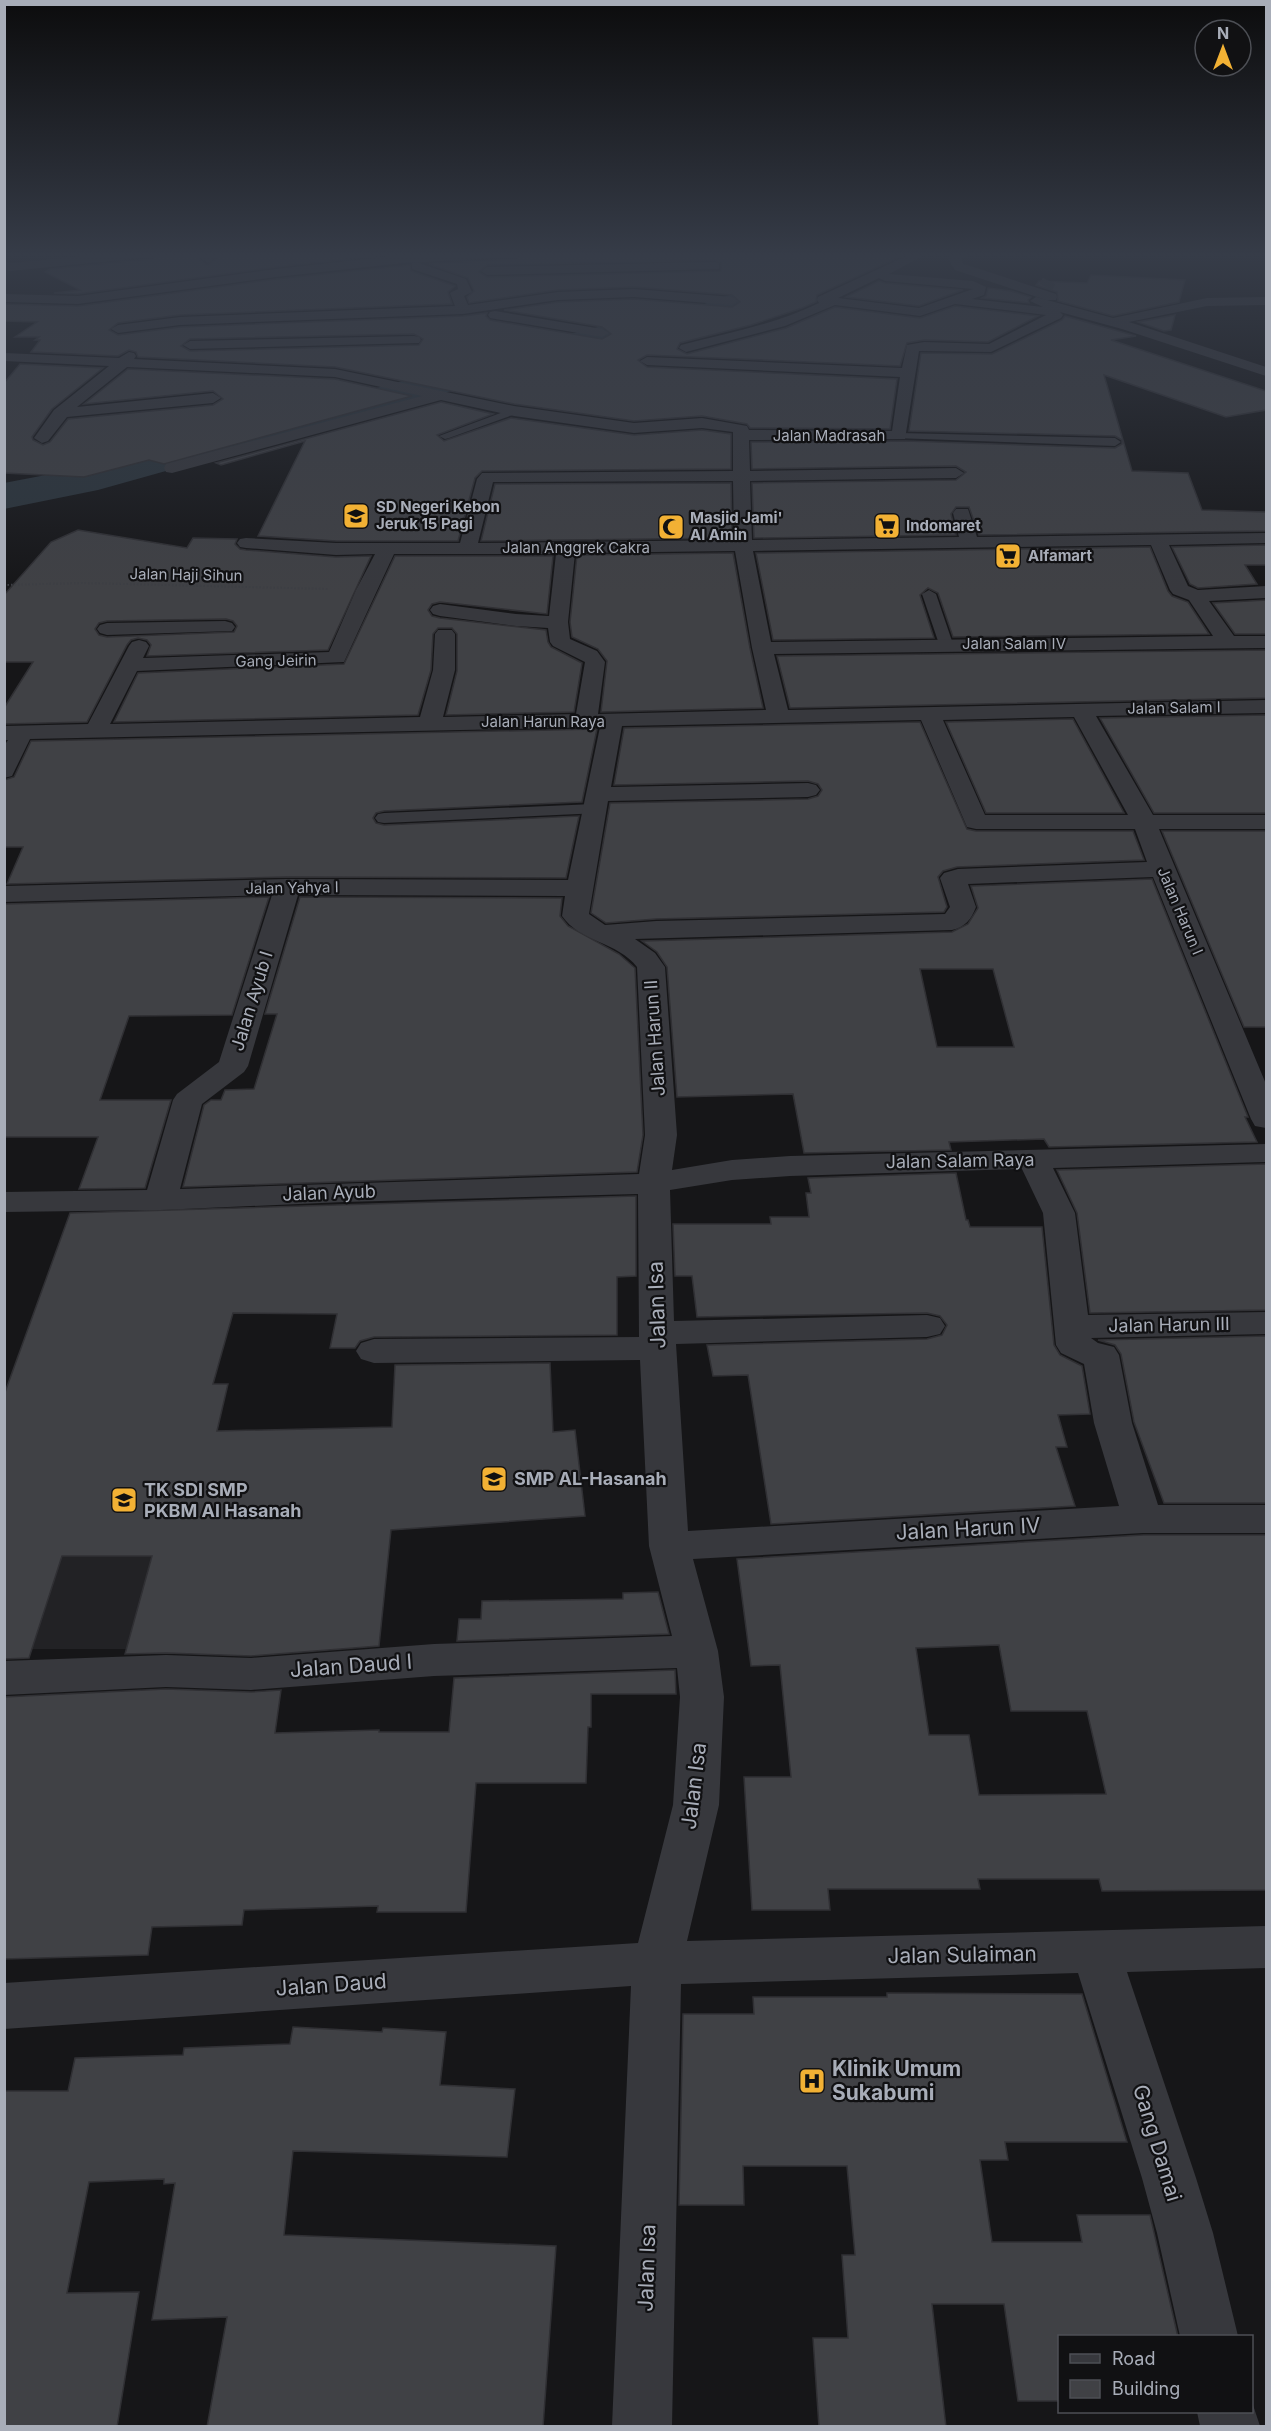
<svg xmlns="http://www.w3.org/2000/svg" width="1271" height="2431" viewBox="0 0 1271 2431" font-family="Inter,sans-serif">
<rect width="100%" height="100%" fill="#161618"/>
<!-- built -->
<path fill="#222225" d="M238 1443 185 1649H5V1557Z"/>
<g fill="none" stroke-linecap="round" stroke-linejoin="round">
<!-- river -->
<path fill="#2c353c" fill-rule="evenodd" d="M844 253H887L883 259 718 322 636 338 481 379 469 386 98 490 4 509V483L77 469 443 370 455 363 634 318 699 306Z"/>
</g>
<!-- building -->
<g fill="#404145" stroke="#303034" stroke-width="1.5" fill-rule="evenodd">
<path d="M159 253H191L207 265 216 259 210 253H402L276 267 78 294 54 293 80 290 45 272 50 269 151 259Z"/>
<path d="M524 253H908L817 295 816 302 802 308 751 325 680 343 677 349 687 354 786 328 835 307 920 318 955 306 1038 316 988 342 924 340 907 343 900 366 647 355 638 360 647 367 897 379 890 429 750 428 747 424 702 416 634 421 514 404 335 367 138 357 136 352 129 350 118 356 31 352 40 340H35L39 337H15L37 322 4 321V304L78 306 276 279 410 265 411 271 455 286 448 292 452 304 180 315 118 323 109 330 118 335 180 327 463 316 487 313 486 316 490 320 602 339 611 334 602 327 504 310 558 302 634 299 732 307 740 302 732 295 634 287 558 290 469 303 467 297 474 291 468 278 429 264 516 259ZM715 260 721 262V271L487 277 479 272 487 265ZM414 334 423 339 419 345 190 351 181 346 190 339Z"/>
<path d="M1091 275 1185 280 1179 302 1113 316 1058 301 1057 292 1036 285 1039 281 1087 283Z"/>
<path d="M879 281 885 283 963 290 919 306 846 297Z"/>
<path d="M988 288 1011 291 1031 297 1028 300 1029 303 982 298 986 296Z"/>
<path d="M1175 315 1171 330 1164 331 1138 322Z"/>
<path d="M1065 316 1136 336 1111 340 1266 391V410L1226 417 1104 375 1132 471 1188 473 1202 510 1266 512V531L979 535 969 507H956L951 514 956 535 754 538 752 483 956 480 966 472 956 466 752 469 751 442 906 441 1115 448 1122 444V440L1115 436 909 431 921 353 992 354 1062 320Z"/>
<path d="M20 364 103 368 52 409 32 437 33 440 43 445 50 442 68 419 213 405 223 399 213 391 84 404 128 369 335 379 412 396 164 464 149 460 84 477 4 473V383Z"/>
<path d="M441 402 493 414 437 435 444 441 511 418 634 435 702 430 731 434V469L482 471 475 478 458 541H336L258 536 305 441 221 465 216 463Z"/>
<path d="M731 483 732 538 481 541 495 484Z"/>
<path d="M78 530 187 548 193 538 237 539 235 544 240 549 246 550 336 557 371 556 328 650 147 656 151 645 147 640 138 638 131 640 127 645 87 722 4 724V708L33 662H4V595L51 542ZM226 619 233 621 237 626 234 632 107 637 99 635 95 629 99 623 107 621Z"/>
<path d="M1266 545V565H1245L1257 584 1198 588 1190 584 1172 547Z"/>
<path d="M1150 547 1168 591 1172 596 1188 602 1209 634 953 637 938 593 928 588 920 595 934 638 773 640 756 553Z"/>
<path d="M733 553 750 648 763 708 601 712 607 661 598 649 572 637 570 622 577 555Z"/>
<path d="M395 556H553L547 614 440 602 432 604 428 610 432 616 440 618 546 630 548 642 551 647 582 663 574 712 446 715 457 671V634L452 628H438L433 634 431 670 418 715 114 722 138 673 344 664Z"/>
<path d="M1266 600V634H1235L1213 603Z"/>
<path d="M1266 650V698L790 708 777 656Z"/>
<path d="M1266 715V813H1154L1100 718Z"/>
<path d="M1073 719 1124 813H986L946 722Z"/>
<path d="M920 722 967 829 976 831H1133L1144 860 957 867 943 871 938 877 947 907 944 912 656 919 606 923 591 913 610 803 808 799 818 796 822 790 818 784 808 781 614 785 624 728Z"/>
<path d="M597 729 582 802 384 811 376 813 373 818 376 823 384 825 579 816 566 878 287 877 7 884 23 847H4V780L14 777 31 741Z"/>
<path d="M1162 831H1266V1027H1244Z"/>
<path d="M1152 879 1248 1117H1245L1257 1142 1049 1147 1044 1139 949 1142 951 1150 804 1153 793 1094 677 1097 667 967 657 952 642 941 952 932 968 924 978 908 971 886ZM920 969H993L1014 1047H937Z"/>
<path d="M269 897 232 1015 129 1016 100 1100H171L145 1188 79 1189 98 1137H4V904Z"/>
<path d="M300 897 562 898 560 916 568 926 619 954 635 968 643 1135 637 1172 183 1187 204 1105 211 1100H221L225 1090 254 1089 277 1014H265Z"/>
<path d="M1266 1164V1310L1090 1313 1077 1213 1057 1170Z"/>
<path d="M956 1173 966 1220H968L970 1227H1042L1054 1345 1060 1355 1082 1366 1090 1414 1058 1415 1067 1447H1056L1075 1506 771 1524 748 1375 713 1376 707 1345 927 1339 942 1335 947 1325 940 1316 927 1313 697 1317 692 1276H675L673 1224H771L770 1217H809L806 1193H811L808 1178Z"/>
<path d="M636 1196V1276L617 1277V1335L374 1337 360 1341 355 1348H330L337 1314 233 1313 213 1384H228L217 1431 392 1427 395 1365 550 1363 553 1432 575 1430 585 1516 391 1530 379 1646 251 1656 166 1653 125 1654 152 1556H62L29 1658 4 1659V1395L70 1213Z"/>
<path d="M1266 1336V1503H1164L1134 1422 1121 1354 1115 1345 1098 1340Z"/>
<path d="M1143 1535H1266V1890L1102 1891 1099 1879H978L980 1889H828L830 1910H752L744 1777H791L780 1665 751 1666 737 1559ZM999 1645 1011 1711H1087L1106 1794 979 1795 969 1735H929L916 1648Z"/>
<path d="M658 1592 669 1634 457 1641 459 1619H481L482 1601 623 1599V1593Z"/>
<path d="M675 1670 676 1694H591V1727H588L586 1783H476L466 1912H377L378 1906 244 1910 242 1925 152 1927 148 1955 4 1959V1697L166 1689 251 1692 281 1690 275 1733 379 1730V1732H449L454 1678Z"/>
<path d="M887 1993 1082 1994 1127 2142H1005L1008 2160H980L992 2242H1082L1077 2215H1150L1178 2337H1059V2401H1018L1004 2304H932L946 2427H819L813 2338H848L842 2255H855L847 2166H743L744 2205H679L683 2014H754L753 1997H887Z"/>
<path d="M293 2027 382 2032 383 2028 446 2032 440 2085 515 2089 507 2157 293 2151 284 2235 556 2246 543 2427H207L227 2317 152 2320 175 2183 164 2184V2179L89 2182 67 2293 139 2292 117 2427H4V2091H68L75 2058 183 2055 184 2048 290 2044Z"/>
</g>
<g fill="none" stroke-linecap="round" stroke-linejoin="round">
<!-- minor-tunnel -->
<path stroke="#333438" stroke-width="14" stroke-dasharray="14 7" stroke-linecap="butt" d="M1046 287 1049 281"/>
<!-- path -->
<path stroke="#3d3f44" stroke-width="2" stroke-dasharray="1.5 2" stroke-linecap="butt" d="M4 585 84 583 329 589"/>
<!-- service -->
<g fill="#37383d" fill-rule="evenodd">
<path d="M514 408 520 411 518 413 449 438 445 439 439 436Z"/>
<path d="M899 433 1115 438 1121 442 1115 446 895 438 893 436Z"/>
<path d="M929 590 936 594 953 644 951 647H941L939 644 922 594Z"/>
<path d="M594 804 600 805 603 809 600 813 384 823 378 822 375 818 378 814 384 813Z"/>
</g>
<!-- minor -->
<g fill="#37383d" fill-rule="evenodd">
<path d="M117 253H157L151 257 10 271 4 269V261L11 263Z"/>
<path d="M193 253H207L214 259 208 263Z"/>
<path d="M452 253H522L516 257 403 263 276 277 78 304 4 302V294L78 296 276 269 403 255Z"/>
<path d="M913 253H928L889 274 973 281 986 287 984 295 972 299 1043 307 1030 301 1036 297 1113 318 1207 298 1266 297V305L1207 306 1129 322 1266 367V376L1122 329 1060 312 1063 315 1061 318 991 352 919 351 905 439 749 440 750 471 956 468 964 473 956 478 750 481 752 540 959 537 953 513 956 509H968L977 537 1266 533V543L1169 545 1188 586 1198 590 1266 586V598L1209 601 1234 636H1266V648L774 654 788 710 1266 700V713L1096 716 1153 815H1266V829H1159L1266 1084V1128L1255 1126 1251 1119 1153 877 968 884 976 907C971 920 965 927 952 930L635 939 655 953 665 967 677 1135 672 1170 732 1160 790 1156 1266 1144V1162L1053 1168 1075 1213 1088 1315 1266 1312V1334L1091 1338 1098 1343 1114 1347 1119 1355 1132 1423 1158 1505H1266V1533H1143L693 1559 718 1651 724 1697 719 1805 687 1941 1266 1926V1968L1127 1972 1196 2178 1213 2233 1238 2336H1180L1157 2233 1142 2178 1078 1973 681 1984 672 2426H612L631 1986 4 2029V1983L638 1943 673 1805 680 1697 677 1668 434 1676 251 1690 166 1687 4 1695V1661L166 1655 251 1658 434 1644 672 1636 649 1546 640 1360 374 1363 361 1359 356 1351 361 1343 374 1339 639 1337 638 1194 344 1202 161 1210 4 1212V1192L147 1190 173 1100 177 1094 219 1062 272 895 4 902V886L287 879 568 880 600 727 30 739 12 776 4 778V746L8 740H4V726L88 724 129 646 132 642 139 640 146 642 149 646 143 658 329 652 356 590 375 554 336 555 246 548 240 547 237 543 240 539 246 538 336 543H460L477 479 482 473 733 471V432L702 428 634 433 514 416 441 400 172 473 166 472 164 468 166 464 422 396 335 377 127 367 77 407 213 393 221 398 213 403 67 417 48 441 42 443 34 438 54 410 109 366 4 361V353L119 358 129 352 134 353 136 356 134 359 335 369 514 406 634 423 702 418 747 426 749 430 892 431 900 377 647 365 640 361 647 357 902 368 907 345 924 342 989 344 1046 315 955 304 920 316 835 305 785 326 686 352 679 348 681 345C728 333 776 324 819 303L817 300 818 297ZM879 278 885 281 973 289 919 308 838 298ZM733 481 734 540 478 543 493 482ZM1151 545 1170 590 1173 594 1189 600 1213 636 771 642 753 551ZM735 551 752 648 766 710 598 714 605 662 597 651 570 639 568 622 575 553ZM394 554H556L549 616 516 614 440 604 433 606 430 610 433 614 440 616 516 626 548 628 550 642 553 646 585 662 576 714 443 717 455 670V634L452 630H438L435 634 433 670 420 717 110 724 137 671 344 662ZM1074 717 1128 815H985L943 720ZM921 720 967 827 976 829H1135L1147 862 958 869 944 873 940 878 950 907 945 914 656 921 605 925 589 914 608 801 808 797 816 795 820 790 816 785 808 783 611 787 622 726ZM298 895 565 896 562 916C580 942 618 942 637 967L645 1135 639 1174 180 1189 202 1104 244 1072 248 1066ZM1022 1169 1043 1213 1056 1345 1061 1353 1084 1364 1094 1423 1119 1506 688 1531 676 1344 927 1337 940 1334 945 1326 940 1318 927 1315 674 1321 670 1190 732 1180 790 1176Z"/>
<path d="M955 253H969L961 260 964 264 1056 294 1057 297 1056 300H1046L955 270 948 259Z"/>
<path d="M416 262 466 279 472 292 464 296 468 305 558 292 634 289 732 297 738 301 732 305 634 297 558 300 463 314 180 325 118 333 111 329 118 325 180 317 455 306 450 293 458 289 457 284 412 269V263Z"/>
<path d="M715 262 719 263V269L487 275 481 271 487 267Z"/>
<path d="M495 311 602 329 609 333 602 337 490 318 488 315 490 312Z"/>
<path d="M414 336 419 337 421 340 419 343 190 349 183 345 190 341Z"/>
<path d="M225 621 232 623 235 627 232 631 107 635 100 633 97 629 100 625 107 623Z"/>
<path d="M1252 2402 1260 2426H1200L1197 2412H1252Z"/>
</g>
</g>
<!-- sky -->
<linearGradient id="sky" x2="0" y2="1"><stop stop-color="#0c0c0d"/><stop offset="0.43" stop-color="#363c48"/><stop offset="1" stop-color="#363c48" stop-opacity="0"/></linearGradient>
<rect width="1271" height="593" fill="url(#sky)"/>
<!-- icons -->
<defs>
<symbol id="school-square" viewBox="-11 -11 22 22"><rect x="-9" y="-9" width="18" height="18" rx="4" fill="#f2b134" stroke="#111113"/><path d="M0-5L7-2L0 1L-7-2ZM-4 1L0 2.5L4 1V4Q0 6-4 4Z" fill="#111"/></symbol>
<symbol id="supermarket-square" viewBox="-11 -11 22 22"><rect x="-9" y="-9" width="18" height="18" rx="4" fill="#f2b134" stroke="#111113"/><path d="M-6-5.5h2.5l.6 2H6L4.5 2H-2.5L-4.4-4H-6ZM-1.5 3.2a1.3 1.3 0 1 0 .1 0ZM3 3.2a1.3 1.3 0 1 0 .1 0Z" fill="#111"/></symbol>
<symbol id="mosque-square" viewBox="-11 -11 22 22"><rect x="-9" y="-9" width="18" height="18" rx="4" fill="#f2b134" stroke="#111113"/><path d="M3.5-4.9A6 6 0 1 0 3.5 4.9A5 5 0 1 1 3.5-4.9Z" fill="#111"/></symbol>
<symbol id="hospital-square" viewBox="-11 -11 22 22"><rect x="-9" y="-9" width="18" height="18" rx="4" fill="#f2b134" stroke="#111113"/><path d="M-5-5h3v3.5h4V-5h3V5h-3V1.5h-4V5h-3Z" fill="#111"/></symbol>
</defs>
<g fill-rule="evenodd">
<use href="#school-square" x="341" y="501" width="30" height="30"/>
<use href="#supermarket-square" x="872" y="511" width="30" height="30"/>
<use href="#mosque-square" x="656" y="512" width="30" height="30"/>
<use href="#supermarket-square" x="993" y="541" width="30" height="30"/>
<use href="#school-square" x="479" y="1464" width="30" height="30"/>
<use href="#school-square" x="109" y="1485" width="30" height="30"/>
<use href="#hospital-square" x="797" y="2066" width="30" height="30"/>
</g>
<g text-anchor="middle" stroke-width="4.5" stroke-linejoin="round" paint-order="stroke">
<!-- far-street labels -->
<g font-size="15" fill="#a8adb8" stroke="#111113">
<text x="829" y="441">Jalan Madrasah</text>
<text x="576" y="553">Jalan Anggrek Cakra</text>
<text transform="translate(186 575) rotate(1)" y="5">Jalan Haji Sihun</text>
<text x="1014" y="649">Jalan Salam IV</text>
<text transform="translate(276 661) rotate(-1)" y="5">Gang Jeirin</text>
<text transform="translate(1174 708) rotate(-1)" y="5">Jalan Salam I</text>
<text x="543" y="727">Jalan Harun Raya</text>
<text transform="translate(292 888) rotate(-1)" y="5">Jalan Yahya I</text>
<text transform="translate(1180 911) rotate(67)" y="5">Jalan Harun I</text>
</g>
<!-- far-poi labels -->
<g font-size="15" font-weight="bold" fill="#a8adb8" stroke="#111113" text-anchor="start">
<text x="376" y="512">SD Negeri Kebon<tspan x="376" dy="17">Jeruk 15 Pagi</tspan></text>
<text x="690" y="523">Masjid Jami'<tspan x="690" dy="17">Al Amin</tspan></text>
<text x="906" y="531">Indomaret</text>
<text x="1028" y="561">Alfamart</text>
</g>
<!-- street labels -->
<g font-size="18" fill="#a8adb8" stroke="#111113">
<text transform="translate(252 1001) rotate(-73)" y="6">Jalan Ayub I</text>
<text transform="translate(655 1038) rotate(-94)" y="6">Jalan Harun II</text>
<text transform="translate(960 1161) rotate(-1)" y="6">Jalan Salam Raya</text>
<text transform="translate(329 1193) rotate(-2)" y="6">Jalan Ayub</text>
<text transform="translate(1169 1325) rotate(-1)" y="6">Jalan Harun III</text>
</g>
<!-- poi labels -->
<g font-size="18" font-weight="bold" fill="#a8adb8" stroke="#111113" text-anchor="start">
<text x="514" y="1485">SMP AL-Hasanah</text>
<text x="144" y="1496">TK SDI SMP<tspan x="144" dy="21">PKBM Al Hasanah</tspan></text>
</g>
<!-- near-street labels -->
<g font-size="21" fill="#a8adb8" stroke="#111113">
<text transform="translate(657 1305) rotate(-92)" y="7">Jalan Isa</text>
<text transform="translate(968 1529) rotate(-3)" y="7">Jalan Harun IV</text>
<text transform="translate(351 1666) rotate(-4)" y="7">Jalan Daud I</text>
<text transform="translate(694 1786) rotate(-83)" y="7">Jalan Isa</text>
<text transform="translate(962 1955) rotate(-1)" y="7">Jalan Sulaiman</text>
<text transform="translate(331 1985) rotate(-4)" y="7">Jalan Daud</text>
<text transform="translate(1157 2143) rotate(73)" y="7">Gang Damai</text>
<text transform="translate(647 2268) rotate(-88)" y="7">Jalan Isa</text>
</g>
<!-- near-poi labels -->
<g font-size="21" font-weight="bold" fill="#a8adb8" stroke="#111113" text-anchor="start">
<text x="832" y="2076">Klinik Umum<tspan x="832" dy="24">Sukabumi</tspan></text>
</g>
</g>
<!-- border -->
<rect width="1271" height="2431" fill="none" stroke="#a8adb8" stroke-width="12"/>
<!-- legend -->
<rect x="1058" y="2335" width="195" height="78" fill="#111113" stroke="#4d4f55" stroke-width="1.5"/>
<rect x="1070" y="2354" width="30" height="9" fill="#37383d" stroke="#4d4f55" stroke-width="1.5"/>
<text x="1112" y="2365" font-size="18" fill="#a8adb8">Road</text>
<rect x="1070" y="2380" width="30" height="18" fill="#404145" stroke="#4d4f55" stroke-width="1.5"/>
<text x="1112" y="2395" font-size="18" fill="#a8adb8">Building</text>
<!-- north arrow -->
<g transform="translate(1223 48)"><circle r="28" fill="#111113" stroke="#4d4f55" stroke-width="1.5"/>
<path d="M0-4.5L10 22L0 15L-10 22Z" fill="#f2b134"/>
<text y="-9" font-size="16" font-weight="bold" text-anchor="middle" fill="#a8adb8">N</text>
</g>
</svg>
